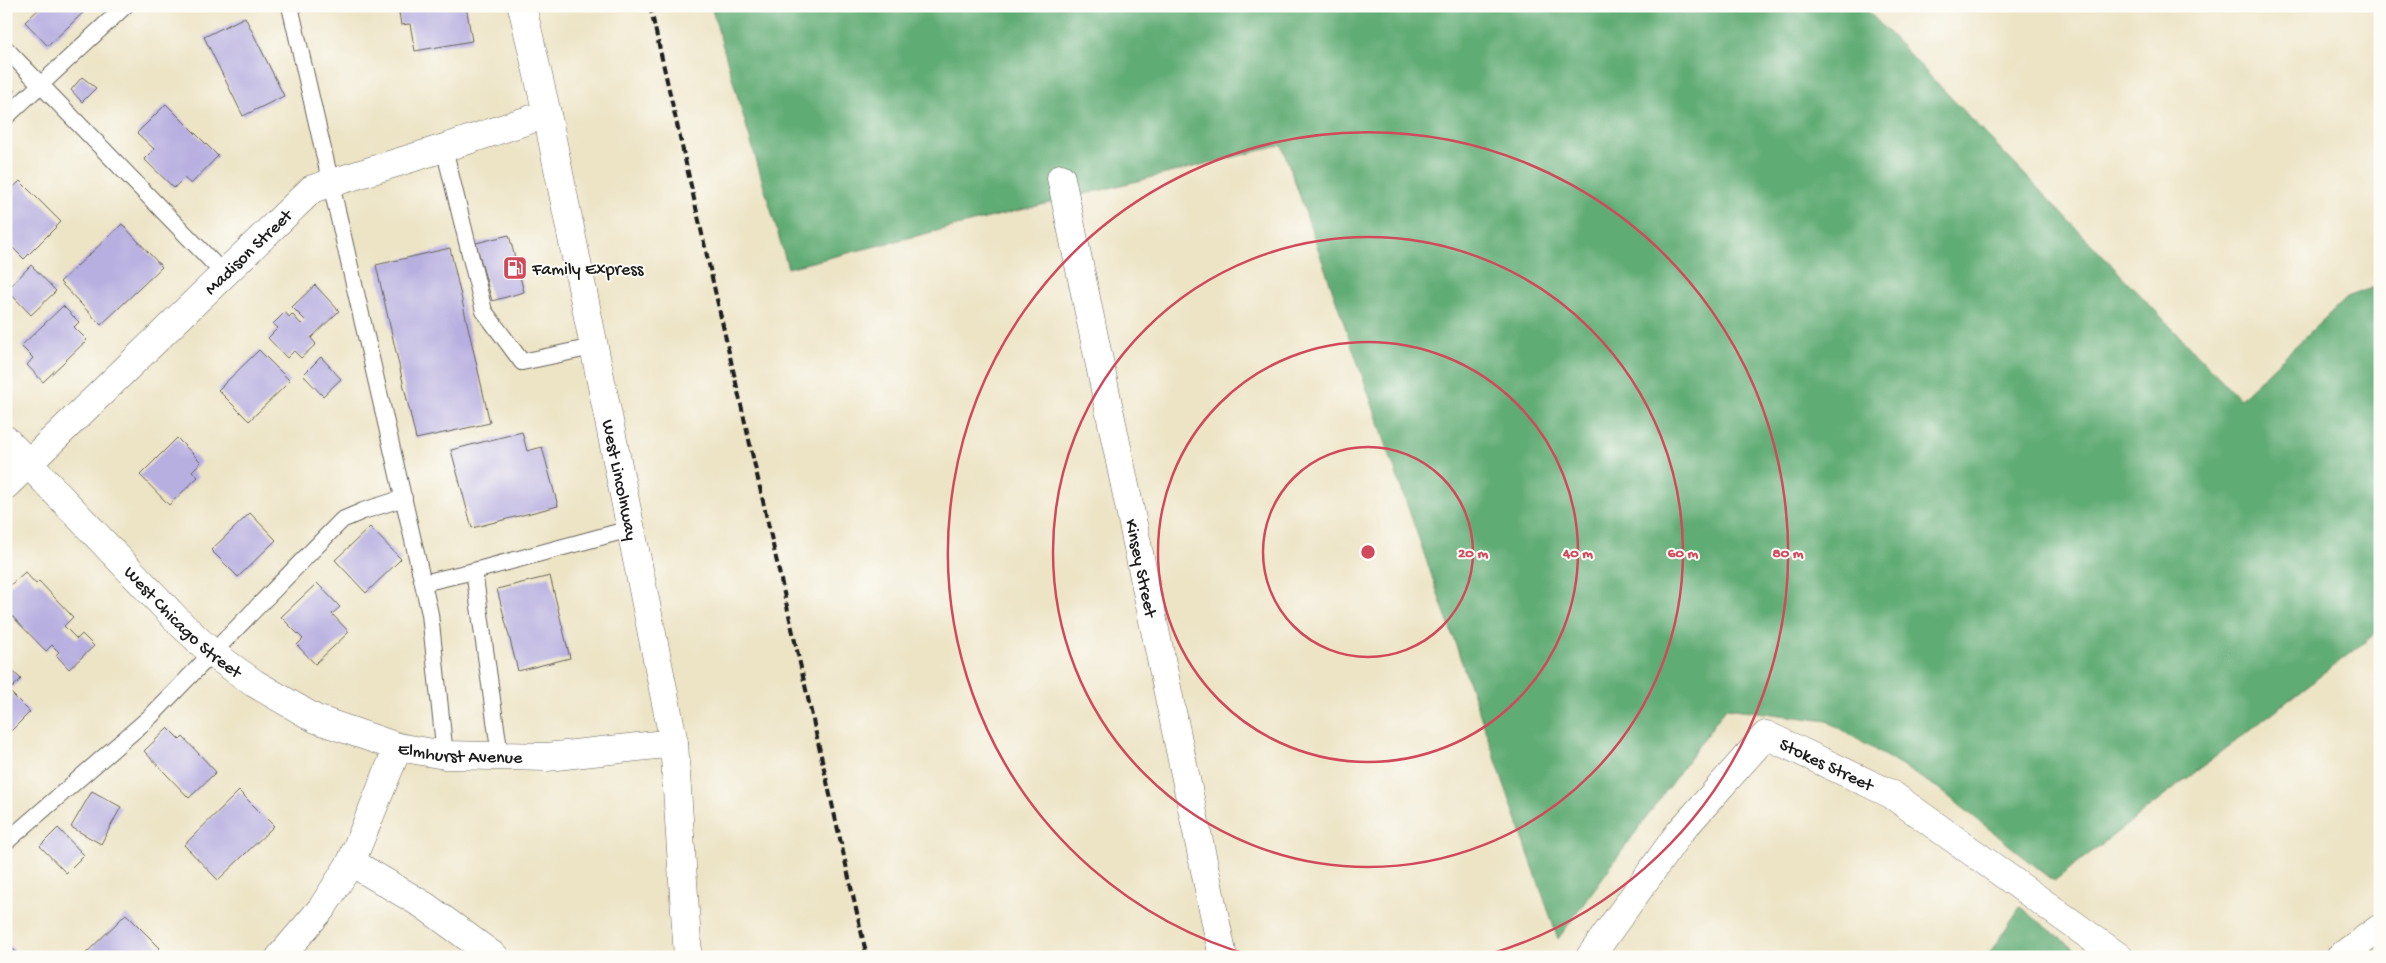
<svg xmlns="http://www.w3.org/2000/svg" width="2386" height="963" viewBox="0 0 2386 963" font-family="'Gochi Hand',sans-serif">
<rect width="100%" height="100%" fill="#fdfcf7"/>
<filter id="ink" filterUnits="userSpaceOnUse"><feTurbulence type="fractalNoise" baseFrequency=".02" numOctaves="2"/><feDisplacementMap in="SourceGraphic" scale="10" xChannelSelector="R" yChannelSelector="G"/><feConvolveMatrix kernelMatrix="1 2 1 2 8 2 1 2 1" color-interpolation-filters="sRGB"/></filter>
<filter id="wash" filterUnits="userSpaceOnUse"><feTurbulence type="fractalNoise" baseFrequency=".0096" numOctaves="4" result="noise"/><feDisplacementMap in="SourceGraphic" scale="20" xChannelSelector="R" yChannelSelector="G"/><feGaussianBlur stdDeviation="1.12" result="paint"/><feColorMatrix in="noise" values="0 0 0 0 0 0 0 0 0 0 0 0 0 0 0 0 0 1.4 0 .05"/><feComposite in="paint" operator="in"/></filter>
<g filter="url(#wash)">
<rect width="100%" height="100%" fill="#ede4c6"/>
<!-- forest -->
<g fill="#60ac74" stroke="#3e6448">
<path d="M711 6H1863L2240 399 2347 297 2380 285V630L2054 881 1938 788 1827 721 1726 708 1558 939 1282 145 788 268Z"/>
<path d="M2020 907 2085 957H1987Z"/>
</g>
<g id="blocks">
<!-- building -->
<g fill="#b7afe0">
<path d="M42 6H90L48 46 25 22Z"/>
<path d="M398 6H466L472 41 415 51 410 24 401 25Z"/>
<path d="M245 17 284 96 243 116 204 37Z"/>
<path d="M82 77 96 88 82 102 71 90Z"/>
<path d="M6 81 15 91 6 99Z"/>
<path d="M166 104 218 156 191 184 184 178 174 188 144 159 154 149 137 133Z"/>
<path d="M20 181 61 222 24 259 6 241V194Z"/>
<path d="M122 224 162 267 101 325 60 282Z"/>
<path d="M509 235 524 292 492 301 476 243Z"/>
<path d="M450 248 490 423 416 439 376 265Z"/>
<path d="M31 265 56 291 31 315 7 290Z"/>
<path d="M315 285 339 311 311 338 316 344 301 358 294 351 287 358 268 338 278 328 273 324 285 312 289 317 292 314 301 324 305 320 292 307Z"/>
<path d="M63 306 79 322 74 327 87 340 43 382 27 365 33 358 21 346Z"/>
<path d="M259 350 290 381 249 421 218 390Z"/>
<path d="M321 357 341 379 323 396 303 375Z"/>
<path d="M522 432 527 451 542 447 558 506 472 528 451 450Z"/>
<path d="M177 438 201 462 192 471 198 477 169 505 140 475Z"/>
<path d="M250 513 276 540 238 577 211 550Z"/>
<path d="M370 527 401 559 366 593 335 560Z"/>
<path d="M25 572 36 584 39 581 73 617 64 626 77 639 82 634 94 646 69 669 56 655 59 652 52 645 46 651 6 610 9 606 6 603V589Z"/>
<path d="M550 576 570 658 518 671 497 589Z"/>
<path d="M317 583 340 607 332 614 349 632 315 664 297 645 303 639 281 617Z"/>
<path d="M6 665 21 679 9 691 30 712 6 736Z"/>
<path d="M168 728 180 740 183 737 216 772 189 798 144 751Z"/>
<path d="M92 791 121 807 101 844 71 827Z"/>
<path d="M239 791 274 826 218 880 184 845Z"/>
<path d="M58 828 84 855 66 873 40 846Z"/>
<path d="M126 914 160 948 151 957H82Z"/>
<path d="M6 942 21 957H6Z"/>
</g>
</g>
</g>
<g filter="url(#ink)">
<use href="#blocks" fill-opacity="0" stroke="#656258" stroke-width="1"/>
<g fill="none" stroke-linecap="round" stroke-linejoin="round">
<defs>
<g id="service">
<path d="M290 6 430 614 445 755"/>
<path d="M6 49 223 273"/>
<path d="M6 117 125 6"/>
<path d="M444 148 484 311 522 362 593 347"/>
<path d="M423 583 474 571"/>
<path d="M500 756 474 571 630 529"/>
<path d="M6 842 150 717 342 520 363 511 404 498"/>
</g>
<g id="minor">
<path id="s1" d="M1061 178 1223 957"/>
<path id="s2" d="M6 440 181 624 212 653 254 683 316 719 398 747 445 755 547 757 674 743"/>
<path id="s3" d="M6 485 312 189 444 148 547 114"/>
<path d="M351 862 425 906 495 957"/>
<path d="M280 957 322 908 351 862 398 747"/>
<path id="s4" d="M1590 957 1679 833 1766 735 1891 794 2119 957"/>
<path d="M2340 957 2380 928"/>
</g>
<g id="primary">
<path id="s5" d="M522 6 547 114 674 743 688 957"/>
</g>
</defs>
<!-- service casing -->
<use href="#service" stroke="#656258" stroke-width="18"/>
<!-- minor casing -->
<use href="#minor" stroke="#656258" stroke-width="29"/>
<!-- primary casing -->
<use href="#primary" stroke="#656258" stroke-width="29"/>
<!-- service -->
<use href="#service" stroke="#fff" stroke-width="16"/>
<!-- minor -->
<use href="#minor" stroke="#fff" stroke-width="28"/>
<!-- primary -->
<use href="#primary" stroke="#fff" stroke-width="28"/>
<!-- rail -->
<path stroke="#1c1c1c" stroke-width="4" stroke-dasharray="8 4" stroke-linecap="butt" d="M650 6 867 957"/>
</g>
</g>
<!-- distance rings -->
<g fill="none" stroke="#d1495b" stroke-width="2.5">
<circle cx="1368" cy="552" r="105"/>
<circle cx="1368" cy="552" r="210"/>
<circle cx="1368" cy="552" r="315"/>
<path d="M1256 957A420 420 0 1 1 1480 957"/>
</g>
<!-- icons -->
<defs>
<symbol id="fuel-square" viewBox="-11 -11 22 22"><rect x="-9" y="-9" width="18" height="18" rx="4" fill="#d1495b" stroke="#fdfcf7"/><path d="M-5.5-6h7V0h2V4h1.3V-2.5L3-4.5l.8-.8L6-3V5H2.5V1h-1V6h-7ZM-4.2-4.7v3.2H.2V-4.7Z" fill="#fff"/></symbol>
</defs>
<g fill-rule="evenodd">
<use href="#fuel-square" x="501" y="254" width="28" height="28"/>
</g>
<g text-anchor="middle" stroke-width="4" stroke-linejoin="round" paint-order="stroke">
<!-- street labels -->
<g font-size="18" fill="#1c1c1c" stroke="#fdfcf7">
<text dy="6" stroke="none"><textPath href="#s3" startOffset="336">Madison Street</textPath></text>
<text dy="6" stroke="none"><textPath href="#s5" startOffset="484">West Lincolnway</textPath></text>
<text dy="6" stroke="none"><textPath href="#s1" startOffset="398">Kinsey Street</textPath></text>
<text dy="6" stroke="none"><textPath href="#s2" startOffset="254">West Chicago Street</textPath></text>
<text dy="6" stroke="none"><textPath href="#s2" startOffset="569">Elmhurst Avenue</textPath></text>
<text dy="6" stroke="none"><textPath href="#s4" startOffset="351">Stokes Street</textPath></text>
</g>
<!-- poi labels -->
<g font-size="18" fill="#1c1c1c" stroke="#fdfcf7" text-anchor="start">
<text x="532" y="274">Family Express</text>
</g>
</g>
<circle cx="1368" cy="552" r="8" fill="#d1495b" stroke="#fdfcf7" stroke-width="2.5"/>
<g font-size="15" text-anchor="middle" font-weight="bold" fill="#d1495b" stroke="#fdfcf7" stroke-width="4" stroke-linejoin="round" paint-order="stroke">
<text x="1473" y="557">20 m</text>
<text x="1578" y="557">40 m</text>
<text x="1683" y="557">60 m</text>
<text x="1788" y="557">80 m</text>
</g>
<!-- margin -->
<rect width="2386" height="963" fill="none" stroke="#fdfcf7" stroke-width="25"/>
</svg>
